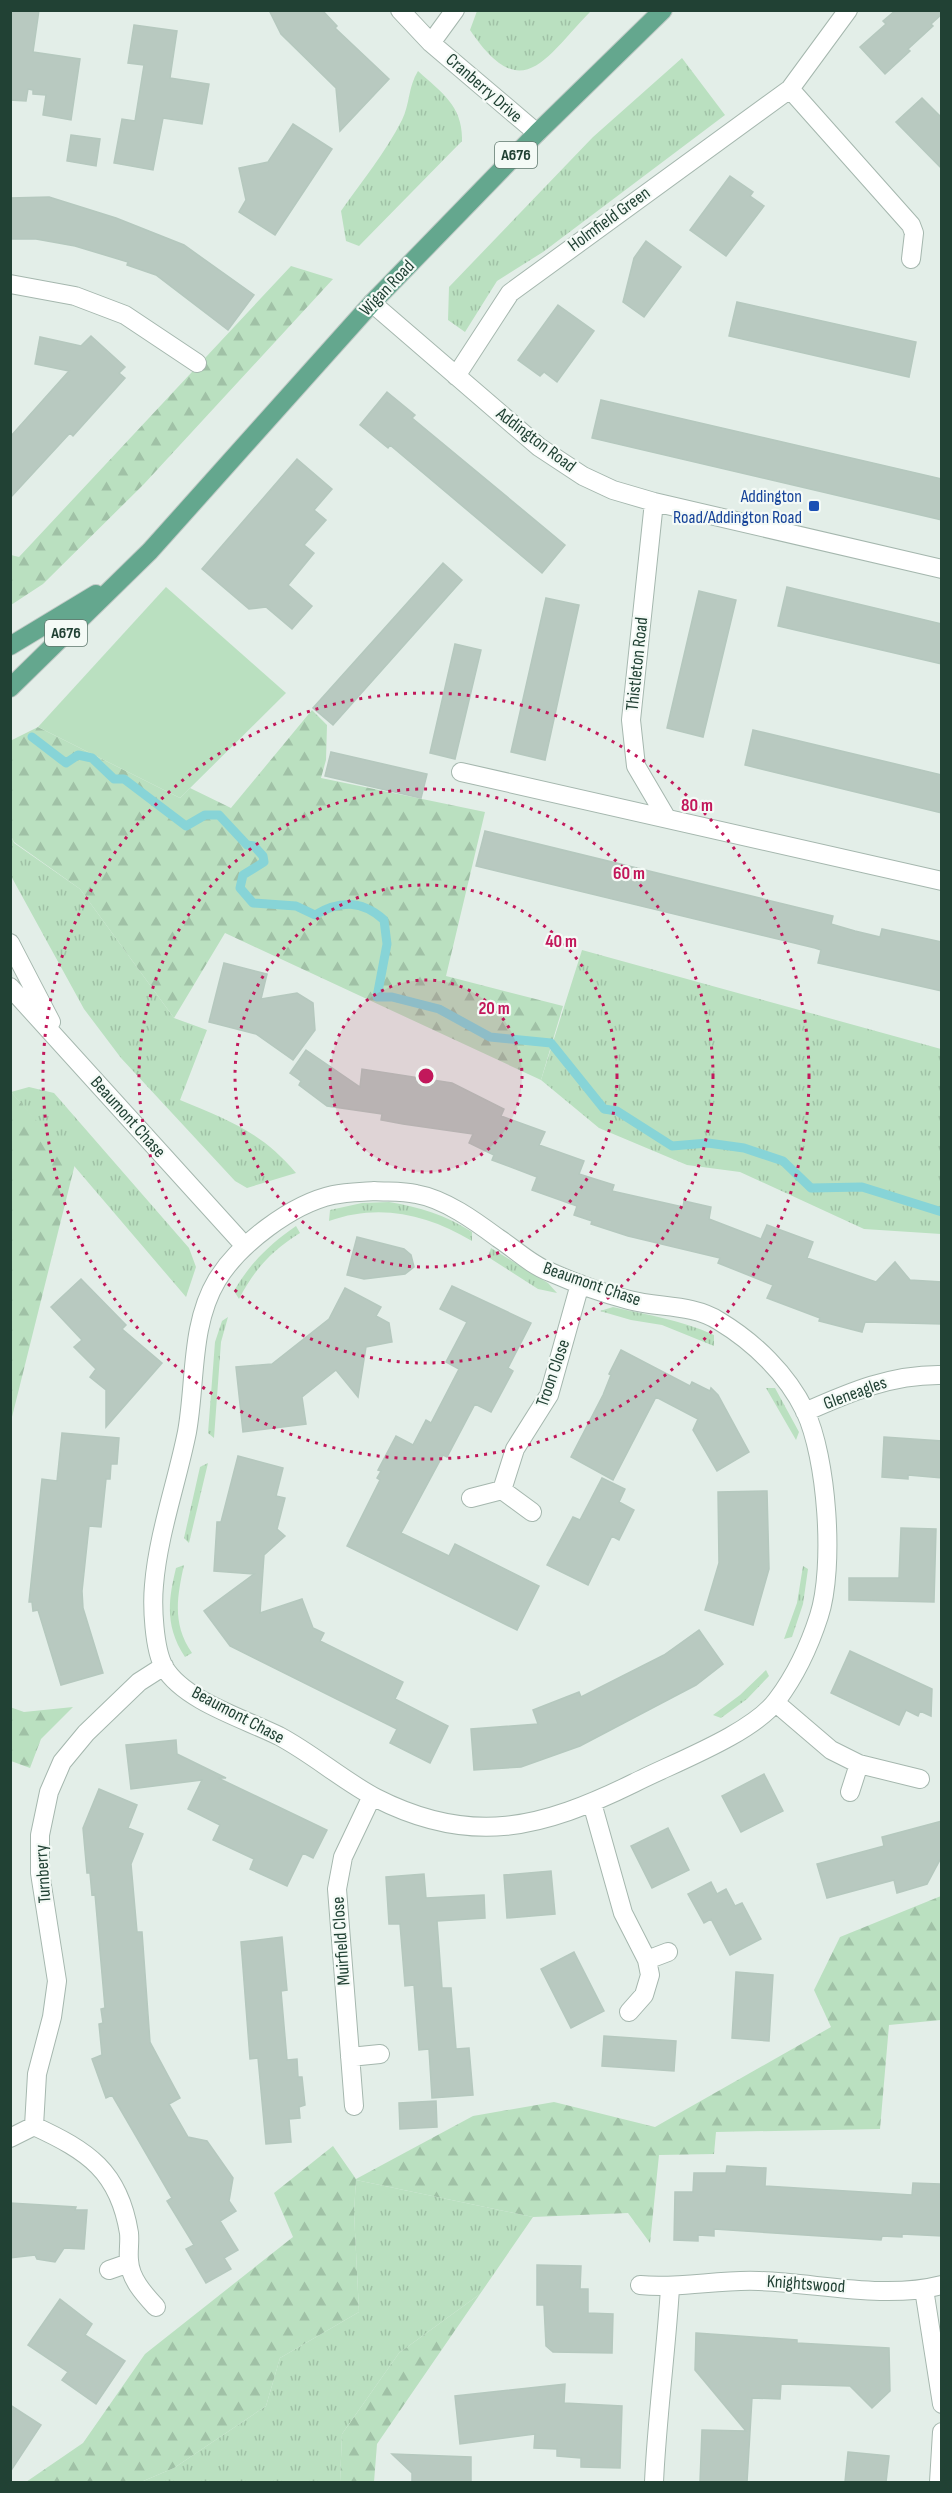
<svg xmlns="http://www.w3.org/2000/svg" width="952" height="2493" viewBox="0 0 952 2493" font-family="'Sofia Sans Condensed',sans-serif">
<defs>
<pattern id="grass-tufts" width="24" height="20" patternUnits="userSpaceOnUse" patternTransform="scale(1.5)"><rect width="24" height="20" fill="#bae0c0"/><path d="M3 7l-1-3M5 7V3M7 7l1-3M15 17l-1-3M17 17v-4M19 17l1-3" fill="none" stroke="#a0c1a6"/></pattern>
<pattern id="forest-firs" width="22" height="20" patternUnits="userSpaceOnUse" patternTransform="scale(1.5)"><rect width="22" height="20" fill="#bae0c0"/><path d="M5 1l3.5 6h-7zM16 11l3.5 6h-7z" fill="#a0c1a6"/></pattern>
</defs>
<rect width="100%" height="100%" fill="#e3eee8"/>
<path fill="url(#grass-tufts)" d="M477,11L591,10V11C544,59 522,107 470,30Z
M682,58L725,115L543,252L497,281L465,332L448,320L449,287L593,137Z
M418,71C442,93 463,106 462,141L359,246L346,241L341,211C362,181 385,153 402,120C410,104 408,87 418,71Z
M10,834L14,843L80,889L174,1018L207,1030L180,1100C228,1120 262,1132 296,1173L247,1188L235,1181L121,1058L84,1009L11,876Z
M582,950L941,1049V1234L864,1229L740,1172L687,1165L599,1128L541,1080Z
M29,1087L54,1093L189,1248L196,1267L186,1297L11,1092Z
M389,1202C420,1207 445,1215 472,1232V1241C427,1214 379,1203 329,1221L330,1210L362,1203Z
M296,1226L300,1233C272,1250 254,1270 239,1299L234,1291C250,1263 270,1244 296,1226Z
M491,1248L548,1283L557,1293L538,1289L488,1257Z
M613,1307C649,1315 681,1320 714,1335V1346L662,1325L631,1320L600,1311Z
M228,1317L221,1342L214,1438L208,1433L215,1342L222,1321Z
M766,1388H775L799,1432L796,1440Z
M208,1463L189,1543L184,1538L200,1467Z
M184,1565C177,1597 172,1624 192,1653L185,1657C165,1627 168,1601 176,1568Z
M803,1566L808,1569L803,1604L792,1637L784,1639L797,1603Z
M766,1670L769,1676L747,1699L721,1718L713,1715L740,1695Z
M356,2180L533,2217L480,2294L399,2353L342,2434L340,2482H141L174,2468L266,2406L280,2358L359,2312L354,2212Z"/>
<path fill="url(#forest-firs)" d="M291,266L333,279L144,484L43,584L11,605V555L19,557Z
M312,710L327,725L326,760L321,778L485,812L446,976L563,1006L541,1080L225,933L174,1018L80,889L14,842L10,834V741L38,727L180,798L190,788L231,808Z
M11,1092L75,1164L11,1421L10,1093Z
M10,1707L24,1712L73,1707L41,1739L30,1768L11,1761Z
M941,1896V2020L889,2025L880,2129L716,2132L714,2154L659,2155L650,2243L628,2213L533,2217L356,2180L354,2212L359,2312L280,2358L266,2406L174,2468L141,2482H26L83,2443L145,2354L293,2237L274,2193L333,2146L356,2179L473,2116L554,2102L655,2127L831,2027L814,1990L840,1937Z
M480,2294L377,2444L374,2482H340L342,2434L399,2353Z"/>
<path fill="#bae0c0" d="M166,587L286,693L180,798L38,727Z"/>
<g fill="none" stroke-linecap="round" stroke-linejoin="round">
<path stroke="#87d4d7" stroke-width="9" d="M32,737L66,763L78,755L92,758L114,779H124L186,826L205,815H219L247,845L254,846L263,856L264,862L243,875L240,888L253,903L296,906L315,915C340,900 362,900 384,920L387,944L377,997H392L439,1009L490,1037L551,1043L604,1109L617,1111L672,1146L708,1143L744,1148L783,1161L811,1188L862,1187L942,1212"/>
</g>
<path fill="#b8c9c0" stroke="#b5c8be" stroke-width="1.5" d="M10,10H39L33,52L80,59L71,120L43,115L46,95L33,94V90L28,89L26,101L10,100Z
M269,10H322L337,26L335,28L389,79L340,131L336,88L281,34Z
M896,10H942V14L931,24L933,26L908,49L910,51L885,74L860,47L886,24L883,21Z
M134,25L177,31L170,78L209,84L202,124L163,118L153,170L114,163L122,119L135,121L144,65L128,63Z
M922,98L942,118V169L896,122Z
M293,124L332,149L275,235L239,212L246,200L239,168L268,162Z
M71,135L100,139L96,166L67,161Z
M730,176L753,192L750,196L764,206L726,256L690,230Z
M49,197L116,218L184,245L254,295L228,330L156,275L127,265L128,262L75,246L36,239H10V198Z
M646,241L681,267L644,317L623,302L634,258Z
M737,302L916,342L909,377L729,336Z
M558,305L594,331L557,382L544,372L540,376L518,360Z
M91,336L125,367L119,373L125,378L73,436L70,433L10,498V437L69,371L35,364L40,337L81,346Z
M387,392L415,415L412,418L565,545L542,573L390,445L388,448L360,425Z
M601,400L942,479V520L592,438Z
M297,459L332,489L314,510L326,520L304,545L314,553L288,585L312,606L292,629L266,607L249,609L202,569Z
M443,563L462,580L333,725L313,708Z
M787,587L942,624V664L778,626Z
M699,591L736,600L703,737L667,728Z
M546,598L579,605L545,760L511,752Z
M455,644L481,650L455,759L430,753Z
M753,730L942,775V813L745,765Z
M331,752L427,774L421,798L325,776Z
M485,831L833,916L831,924L855,931L880,937L882,929L942,942V991L818,963L821,950L815,948L476,866Z
M224,963L267,974L261,999L297,993L313,1003L315,1030L293,1060L256,1034L209,1022Z
M306,1050L360,1087L362,1069L452,1083L504,1109L501,1116L545,1132L539,1145L584,1161L579,1174L614,1185L612,1191L683,1207L684,1201L711,1207L709,1219L761,1239L767,1225L813,1242L807,1258L876,1282L895,1262L910,1280L942,1282V1324L865,1322L862,1332L819,1321L820,1318L767,1298L773,1285L718,1263L720,1258L628,1236L591,1224L592,1221L574,1215L577,1206L532,1190L537,1177L492,1160L494,1155L469,1143L473,1134L403,1124L381,1120L382,1114L327,1106L299,1085L301,1081L290,1073Z
M357,1237L404,1249L411,1255L414,1267L405,1274L364,1279L347,1275Z
M81,1279L126,1325L122,1329L162,1363L106,1427V1390L90,1377L96,1369L74,1347L82,1340L51,1307Z
M452,1286L531,1323L508,1368L513,1371L491,1412L475,1404L447,1457L443,1455L401,1533L449,1556L455,1544L539,1586L517,1630L347,1546L380,1480L377,1478L381,1471L378,1470L396,1436L413,1445L426,1420L431,1423L459,1369L446,1362L467,1322L440,1309Z
M345,1288L381,1307L376,1316L389,1323L392,1342L366,1347L358,1397L336,1370L302,1397L306,1424L243,1432L236,1367L272,1364L329,1319Z
M621,1350L690,1386L692,1382L710,1391L711,1388L718,1395L749,1452L717,1471L693,1430L698,1419L656,1397L613,1480L571,1457L603,1395L611,1375L609,1374Z
M62,1433L119,1438L117,1464H111L110,1479H106L101,1527L89,1526L82,1591L83,1608L103,1673L61,1685L38,1610L33,1611L32,1602H29L42,1479L57,1481Z
M884,1437L942,1441V1478L908,1475V1479L882,1477Z
M238,1456L283,1468L276,1496L285,1498L277,1529L285,1536L264,1555L260,1613L302,1599L313,1628L324,1633L320,1641L403,1682L395,1699L448,1726L430,1763L390,1743L397,1729L230,1646L204,1611L254,1574L214,1571L217,1522H221Z
M602,1478L625,1489L619,1502L634,1510L619,1540L612,1536L588,1585L547,1565L573,1517L580,1520Z
M767,1491L769,1569L753,1625L705,1610L719,1563L718,1492Z
M901,1528L936,1529L934,1602L849,1600V1578H899Z
M699,1630L723,1664L696,1685L580,1746L521,1767L474,1770L471,1729L538,1724L533,1710L579,1692L581,1697L664,1655Z
M850,1651L932,1689L931,1716L920,1711L918,1716L906,1710L899,1725L831,1693Z
M176,1740L177,1754L226,1778H218L327,1830L313,1858L303,1853L287,1886L250,1869L254,1859L213,1840L220,1825L188,1809L202,1780L131,1789L126,1745Z
M764,1774L783,1811L741,1832L722,1796Z
M99,1789L137,1805L128,1828L143,1834L131,1864L137,1932H142L150,2042L180,2098L169,2104L188,2137L207,2141L233,2178L229,2201L236,2211L220,2221L238,2250L224,2258L231,2269L206,2283L186,2249L194,2245L167,2201L172,2198L112,2095L106,2098L92,2059L102,2055L99,2024L103,2023L101,2009L105,2008L95,1894L92,1895L90,1873H87L83,1828Z
M942,1821V1856L927,1884L897,1893L894,1880L827,1898L817,1864L884,1846L882,1837Z
M668,1828L689,1870L652,1888L631,1846Z
M551,1871L555,1914L507,1918L504,1875Z
M424,1874L426,1898L484,1895L485,1918L437,1921L442,1988H451L456,2049L469,2048L473,2095L432,2098L429,2049L419,2050L414,1985L405,1986L400,1924H389L386,1877Z
M711,1882L717,1894L726,1889L735,1906L742,1903L761,1939L730,1955L711,1919L704,1923L688,1894Z
M282,1937L287,1990L281,1991L287,2060L297,2059L298,2077H302L305,2105L299,2107L300,2118L289,2119L291,2142L266,2144L258,2058L250,2059L241,1942Z
M574,1952L604,2011L571,2028L541,1969Z
M736,1972L773,1975L769,2041L732,2038Z
M604,2036L676,2041L674,2071L602,2066Z
M436,2101L437,2127L400,2129L399,2103Z
M727,2166L766,2168L765,2186L912,2195L913,2183L940,2184L942,2236L902,2234V2237L882,2236L881,2240L714,2229V2236L698,2235V2241L674,2240L675,2192H693L694,2173H726Z
M10,2203L76,2207L75,2210H87L84,2249L64,2248L55,2262L37,2259L35,2255L10,2258Z
M537,2265L581,2266L580,2289H588V2313L613,2314L612,2353L553,2352L546,2346L544,2305H537Z
M60,2299L92,2324L85,2335L125,2361L96,2404L62,2380L68,2372L28,2345Z
M696,2333L797,2340V2343L889,2348L890,2391L872,2408L850,2386L781,2384L780,2399L752,2398L747,2482H700L702,2430L746,2431L695,2370Z
M565,2384L564,2403L622,2406L620,2468L581,2467V2458L557,2456V2449L534,2448L535,2434L460,2444L455,2396Z
M10,2405L41,2425L10,2472Z
M848,2452L889,2456L886,2482H845Z
M392,2454L471,2457V2482H412V2473Z"/>
<g fill="none" stroke-linecap="round" stroke-linejoin="round">
<defs>
<path id="minor" d="M400,10L431,43L537,133
M431,43L455,10
M790,89L911,225L914,233L911,259
M10,284L75,296L125,315L197,363
M372,303L539,447L583,476L613,490L654,502L942,569
M456,376L510,293L790,89L848,10
M654,502L631,720L636,766L666,817
M461,772L942,881
M10,943L51,1022
M10,987L244,1245
M374,1191C388,1192 403,1191 416,1194C445,1199 475,1221 498,1238C515,1249 531,1265 550,1272C575,1283 602,1293 629,1300C659,1308 692,1304 719,1321C754,1342 787,1374 805,1411C827,1457 835,1567 819,1616C810,1644 795,1676 777,1700C752,1734 673,1763 634,1783C542,1828 472,1847 376,1798C342,1780 313,1754 279,1736C245,1719 184,1701 164,1667C154,1649 152,1606 154,1585C158,1535 177,1482 187,1432C196,1382 190,1325 217,1280C239,1244 292,1204 333,1195C346,1192 361,1192 374,1191Z
M805,1412C850,1392 892,1374 942,1375
M502,1490L515,1449L549,1395L580,1284
M471,1498L502,1490L532,1512
M776,1703L831,1750L859,1764L920,1779
M850,1792L859,1764
M592,1803L623,1913L647,1960L650,1975L644,1995L629,2012
M647,1960L668,1952
M350,2057L380,2054
M354,2106L337,1889L343,1857L372,1796
M34,2126C88,2151 119,2171 129,2233C130,2242 128,2251 129,2260C130,2279 144,2294 156,2307
M10,2138L34,2126L37,2074L52,2017L57,1981L40,1873V1835L49,1792L62,1762L86,1733L139,1682L164,1666
M109,2270L129,2263
M640,2285C680,2289 719,2279 759,2281C818,2283 884,2300 942,2285
M924,2289L942,2404
M654,2482C657,2417 666,2353 670,2288
M939,2482L942,2432"/>
<path id="major" d="M10,646L96,594
M10,688L150,551L372,303L537,133L663,10"/>
</defs>
<use href="#minor" stroke="#a5b7ae" stroke-width="20"/>
<use href="#major" stroke="#c1cac6" stroke-width="20"/>
<use href="#minor" stroke="#fff" stroke-width="18"/>
<use href="#major" stroke="#64a78e" stroke-width="18"/>
</g>
<circle cx="426" cy="1076" r="96" fill="#c2185b" fill-opacity=".12"/>
<g fill="none" stroke="#c2185b" stroke-width="3" stroke-dasharray="3 6">
<circle cx="426" cy="1076" r="96"/>
<circle cx="426" cy="1076" r="191"/>
<circle cx="426" cy="1076" r="287"/>
<circle cx="426" cy="1076" r="383"/>
</g>
<rect fill="#1a4fb4" stroke="#f4faf6" stroke-width="2" x="808" y="500" width="12" height="12" rx="3"/>
<g text-anchor="middle" dominant-baseline="central" stroke-width="4.5" stroke-linejoin="round" paint-order="stroke">
<g fill="#f4faf6" stroke="#60786e" stroke-width="1.5">
<rect x="495" y="142" width="42" height="26" rx="4.5"/>
<rect x="45" y="620" width="42" height="26" rx="4.5"/>
</g>
<g font-size="16" font-weight="bold" fill="#214134">
<text x="516" y="155">A676</text>
<text x="66" y="633">A676</text>
</g>
<g font-size="18" fill="#214134" stroke="#f4faf6">
<text transform="translate(484 88) rotate(41)">Cranberry Drive</text>
<text transform="translate(609 219) rotate(-36)">Holmfield Green</text>
<text transform="translate(387 288) rotate(-46)">Wigan Road</text>
<text transform="translate(536 440) rotate(37)">Addington Road</text>
<text transform="translate(637 664) rotate(-84)">Thistleton Road</text>
<text transform="translate(128 1117) rotate(48)">Beaumont Chase</text>
<text transform="translate(592 1284) rotate(19)">Beaumont Chase</text>
<text transform="translate(553 1373) rotate(-71)">Troon Close</text>
<text transform="translate(855 1393) rotate(-20)">Gleneagles</text>
<text transform="translate(238 1715) rotate(28)">Beaumont Chase</text>
<text transform="translate(43 1874) rotate(-94)">Turnberry</text>
<text transform="translate(341 1941) rotate(-94)">Muirfield Close</text>
<text transform="translate(806 2284) rotate(4)">Knightswood</text>
</g>
<g font-size="18" fill="#164399" stroke="#f4faf6" text-anchor="end">
<text x="802" y="496">Addington<tspan x="802" dy="21">Road/Addington Road</tspan></text>
</g>
</g>
<circle cx="426" cy="1076" r="9" fill="#c2185b" stroke="#f4faf6" stroke-width="3"/>
<g font-size="18" text-anchor="middle" font-weight="bold" fill="#c2185b" stroke="#f4faf6" stroke-width="4.5" stroke-linejoin="round" paint-order="stroke">
<text x="697" y="811">80 m</text>
<text x="629" y="879">60 m</text>
<text x="561" y="947">40 m</text>
<text x="494" y="1014">20 m</text>
</g>
<rect width="952" height="2493" fill="none" stroke="#214134" stroke-width="24"/>
</svg>
